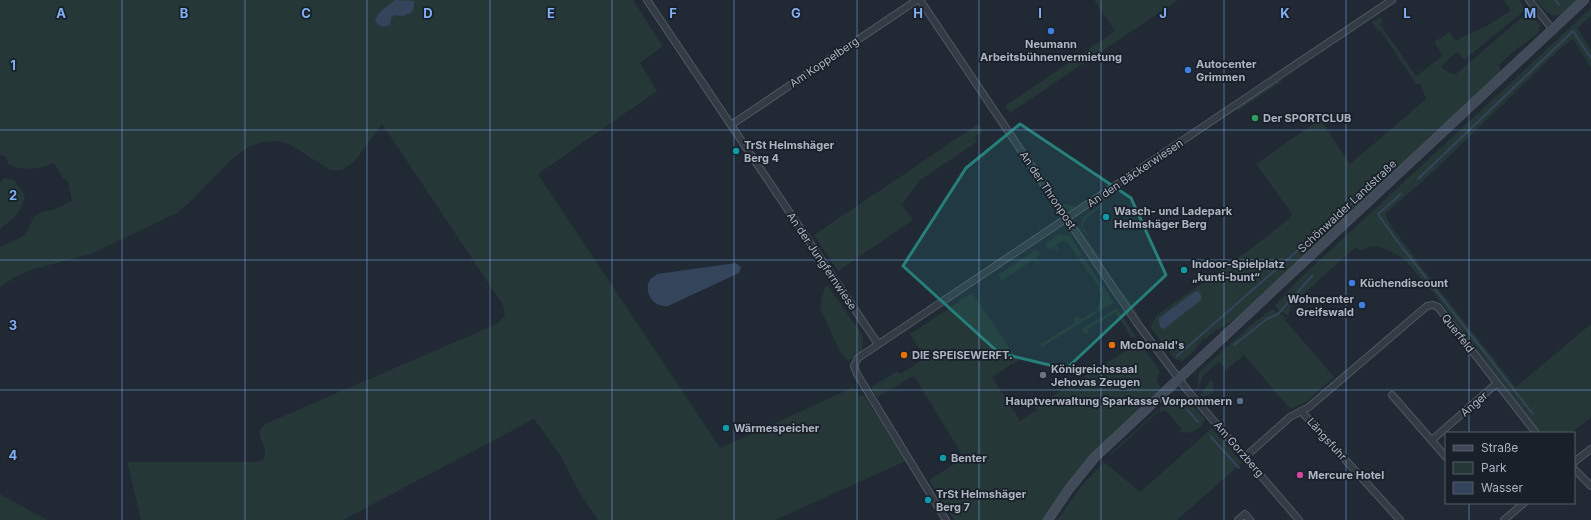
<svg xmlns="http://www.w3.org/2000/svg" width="1591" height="520" viewBox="0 0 1591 520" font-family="Inter,sans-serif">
<rect width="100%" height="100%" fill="#202934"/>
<path fill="#253737" d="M0,0H633L663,46L640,63L657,91L538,174L720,448L854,387L859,396L864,395L906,461L775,520H598L579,492L562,458L534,419L343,520H141L128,465V462H257L263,459C264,457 265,455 265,452C265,441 253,435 265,424L497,324L505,316L503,305L382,124L355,161L342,170H330L291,145L278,141L264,142L250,146L233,158L189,203L177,213L91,254L34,269L17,276L0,287V247L25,235L34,217L44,211L53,210L72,201L68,181L62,177L54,163C40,169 23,172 8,164L6,157L0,155Z
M1094,0H1178L1010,113L1005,106L1115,31Z
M1506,0H1519L1525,8V10L1464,60L1457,52L1443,64L1442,68L1450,73L1456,74L1527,13L1529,12L1540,25L1539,31L1536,35L1515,50L1499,65L1501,69L1497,77L1271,287L1236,318L1218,330L1217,329L1206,339L1204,338L1191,354L1182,361L1175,359L1150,327L1157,315L1253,247L1289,219L1292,214L1256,164L1320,119L1350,164L1426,99L1420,83L1417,85L1381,31L1378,32L1372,22L1380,17L1383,22L1380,24L1416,76L1443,56L1434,42L1449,32L1456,41L1466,35L1487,26L1511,10L1504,1Z
M1535,0H1579C1558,19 1555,23 1535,0Z
M1591,8V16L1577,28L1591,50V68L1573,39L1561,48L1435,170L1385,214L1392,227L1423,269L1516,387L1591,324V417L1572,433H1540L1435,295L1403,258L1383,248L1375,246L1369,247L1360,251L1356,247L1292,304L1288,316L1275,307V306L1295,283Z
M1278,80L1283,81L1237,111V108Z
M978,124L983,131L974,137L977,142L920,180L902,205L913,220L838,271L814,235Z
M5,178L14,180L25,195C22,213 14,218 0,229V182Z
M1064,204L1076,206L1077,208L1069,211L1062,205Z
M1099,206L1100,208L1085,219L1083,227L1089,235L1087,236L1081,227L1083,217Z
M1080,229L1103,262L1100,261L1079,230Z
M1059,234L1070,236L1082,255L1078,258L1068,243L1062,241L1056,245L1059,249L1057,251L1054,247L1049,250L1045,244Z
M1037,249L1040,255L1036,258L1039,263L1037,264L1034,259L1002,281L998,275Z
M1083,257L1101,284L1098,286L1079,259Z
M1102,285L1114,303L1098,312L1096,310L1098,309L1102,293L1099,288Z
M828,286L863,336L862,352L852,359L848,360L840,352L820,308L824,288Z
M1123,292L1142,320L1139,319L1123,296Z
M972,293L1018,360L992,377L1020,421L1037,410L1035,407L1135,345L1138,340L1160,371L1157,381L1161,388L1094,452L1045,520H954L929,480L964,458L914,376L877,397L871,387L898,371L900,374L925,358L910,334Z
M1117,308L1119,310L1087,330L1089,334H1084L1082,329Z
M1272,309L1286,318L1285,320L1334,377L1306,402L1290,409L1244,355L1226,370L1219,362L1203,376L1197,391L1199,372L1251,325Z
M1095,311L1097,313L1042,347L1040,344L1073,324L1075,315L1081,319Z
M1119,311L1137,338L1131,337L1116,313Z
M1211,380L1214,383L1213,393L1203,397L1200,395Z
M1170,399H1187L1205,419C1202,430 1189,435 1179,432L1182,429L1165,410L1161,413L1159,411L1111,455H1109Z
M1212,428L1242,463L1177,520H1057L1083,484L1104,462L1140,492Z
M0,494L47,520H0Z"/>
<path fill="#34445b" d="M395,0L414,1V6L412,12L403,16L395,15L391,18L390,25L382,27L377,24L375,20L380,12Z
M736,263L741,267L739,273L668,306C666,306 661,306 659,305C650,302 644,288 650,280C651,278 655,276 657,274Z
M1198,291L1201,295V300L1164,329L1161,328L1159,323V318L1193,293Z"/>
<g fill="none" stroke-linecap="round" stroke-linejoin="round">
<path stroke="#34445b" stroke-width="2" d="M1555,0L1559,5
M1418,179L1573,31L1591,58
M1401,194L1378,214L1394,237L1533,414
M1234,345L1267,319L1278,314L1312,276
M1177,356L1360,196
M1187,409L1198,422
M1211,437L1239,468"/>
<defs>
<path id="minor" d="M647,0L878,344
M920,0L1137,323L1188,391L1299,520
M1529,0L1553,30
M731,125L917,0
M1392,395L1446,457
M1301,411L1400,520
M1432,440L1497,383
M1245,457L1290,417L1309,407L1427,306L1433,305L1438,307L1536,433
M1574,462L1591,449
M1574,469L1591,486
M946,520L857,374L854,366L858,358L1392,0
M1238,520L1245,514L1250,520
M1504,520L1524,503"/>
<path id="secondary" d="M1048,520L1069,489L1095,457L1584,0"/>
</defs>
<use href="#minor" stroke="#505863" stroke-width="8"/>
<use href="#secondary" stroke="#505863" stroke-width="10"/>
<use href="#minor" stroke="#333b45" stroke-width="6"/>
<use href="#secondary" stroke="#414a58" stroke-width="9"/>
</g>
<path fill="#277f7b" fill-opacity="0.2" stroke="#277f7b" stroke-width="3" stroke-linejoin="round" d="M1020,124L1131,198L1166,275L1066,369L999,353L903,266L966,168Z"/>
<path fill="none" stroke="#82aff2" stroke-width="1" stroke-opacity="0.55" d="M122,0V520M245,0V520M367,0V520M490,0V520M612,0V520M734,0V520M857,0V520M979,0V520M1101,0V520M1224,0V520M1346,0V520M1469,0V433M0,130H1591M0,260H1591M0,390H1591M1469,503V520"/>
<g fill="#3f7fe0" stroke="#192029" stroke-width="1.5">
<circle cx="1051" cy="31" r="4"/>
<circle cx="1188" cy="70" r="4"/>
<circle cx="1352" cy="283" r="4"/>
<circle cx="1362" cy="305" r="4"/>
</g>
<circle fill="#2e9e5b" stroke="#192029" stroke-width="1.5" cx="1255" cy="118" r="4"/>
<g fill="#0f9aa8" stroke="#192029" stroke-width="1.5">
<circle cx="736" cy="151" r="4"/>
<circle cx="1106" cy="217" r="4"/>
<circle cx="1184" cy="270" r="4"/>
<circle cx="726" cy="428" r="4"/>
<circle cx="943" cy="458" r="4"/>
<circle cx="928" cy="500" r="4"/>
</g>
<g fill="#e8710a" stroke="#192029" stroke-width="1.5">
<circle cx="1112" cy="345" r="4"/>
<circle cx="904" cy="355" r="4"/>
</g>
<circle fill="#6b7280" stroke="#192029" stroke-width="1.5" cx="1043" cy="375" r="4"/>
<circle fill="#5c6f8a" stroke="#192029" stroke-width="1.5" cx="1240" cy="401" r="4"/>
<circle fill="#d1479c" stroke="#192029" stroke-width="1.5" cx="1300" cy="475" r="4"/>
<g text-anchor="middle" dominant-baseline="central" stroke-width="3.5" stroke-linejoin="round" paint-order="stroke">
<g font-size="11" font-weight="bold" fill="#adb5c2" stroke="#192029" text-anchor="start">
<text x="1051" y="44" text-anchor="middle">Neumann<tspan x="1051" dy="13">Arbeitsbühnenvermietung</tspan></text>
<text x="1196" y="64">Autocenter<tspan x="1196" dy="13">Grimmen</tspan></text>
<text x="1263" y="118">Der SPORTCLUB</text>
<text x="744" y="145">TrSt Helmshäger<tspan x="744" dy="13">Berg 4</tspan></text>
<text x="1114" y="211">Wasch- und Ladepark<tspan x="1114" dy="13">Helmshäger Berg</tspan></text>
<text x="1192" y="264">Indoor-Spielplatz<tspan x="1192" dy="13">„kunti-bunt“</tspan></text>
<text x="1360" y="283">Küchendiscount</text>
<text x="1354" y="299" text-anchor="end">Wohncenter<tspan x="1354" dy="13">Greifswald</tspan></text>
<text x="1120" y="345">McDonald's</text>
<text x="912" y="355">DIE SPEISEWERFT.</text>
<text x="1051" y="369">Königreichssaal<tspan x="1051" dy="13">Jehovas Zeugen</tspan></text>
<text x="1232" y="401" text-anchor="end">Hauptverwaltung Sparkasse Vorpommern</text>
<text x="734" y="428">Wärmespeicher</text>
<text x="951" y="458">Benter</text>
<text x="1308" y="475">Mercure Hotel</text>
<text x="936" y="494">TrSt Helmshäger<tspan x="936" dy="13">Berg 7</tspan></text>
</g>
<g font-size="11" fill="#adb5c2" stroke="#192029">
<text transform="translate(824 62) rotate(-34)">Am Koppelberg</text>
<text transform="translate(1135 173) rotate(-34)">An den Bäckerwiesen</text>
<text transform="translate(1048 190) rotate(56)">An der Thronpost</text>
<text transform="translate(1347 206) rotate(-43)">Schönwalder Landstraße</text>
<text transform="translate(822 261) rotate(56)">An der Jungfernwiese</text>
<text transform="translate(1458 333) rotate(52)">Querfeld</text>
<text transform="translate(1474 404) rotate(-41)">Anger</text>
<text transform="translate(1327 439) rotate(48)">Längsfuhr</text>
<text transform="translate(1239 449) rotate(49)">Am Gorzberg</text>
</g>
</g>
<g font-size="13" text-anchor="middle" font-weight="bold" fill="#82aff2" stroke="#192029" stroke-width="3.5" stroke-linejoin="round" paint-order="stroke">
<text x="61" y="18">A</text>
<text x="184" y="18">B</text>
<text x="306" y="18">C</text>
<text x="428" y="18">D</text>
<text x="551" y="18">E</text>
<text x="673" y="18">F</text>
<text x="796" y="18">G</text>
<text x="918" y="18">H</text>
<text x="1040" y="18">I</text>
<text x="1163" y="18">J</text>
<text x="1285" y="18">K</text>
<text x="1407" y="18">L</text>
<text x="1530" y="18">M</text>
<text x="13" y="70">1</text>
<text x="13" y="200">2</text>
<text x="13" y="330">3</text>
<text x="13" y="460">4</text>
</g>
<rect x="1445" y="432" width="130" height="72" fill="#192029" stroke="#545c66"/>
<rect x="1453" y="445" width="20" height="6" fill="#414a58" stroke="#545c66"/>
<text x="1481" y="452" font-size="12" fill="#adb5c2">Straße</text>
<rect x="1453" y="462" width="20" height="12" fill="#253737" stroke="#545c66"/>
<text x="1481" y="472" font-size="12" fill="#adb5c2">Park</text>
<rect x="1453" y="482" width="20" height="12" fill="#34445b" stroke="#545c66"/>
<text x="1481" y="492" font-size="12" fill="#adb5c2">Wasser</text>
</svg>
